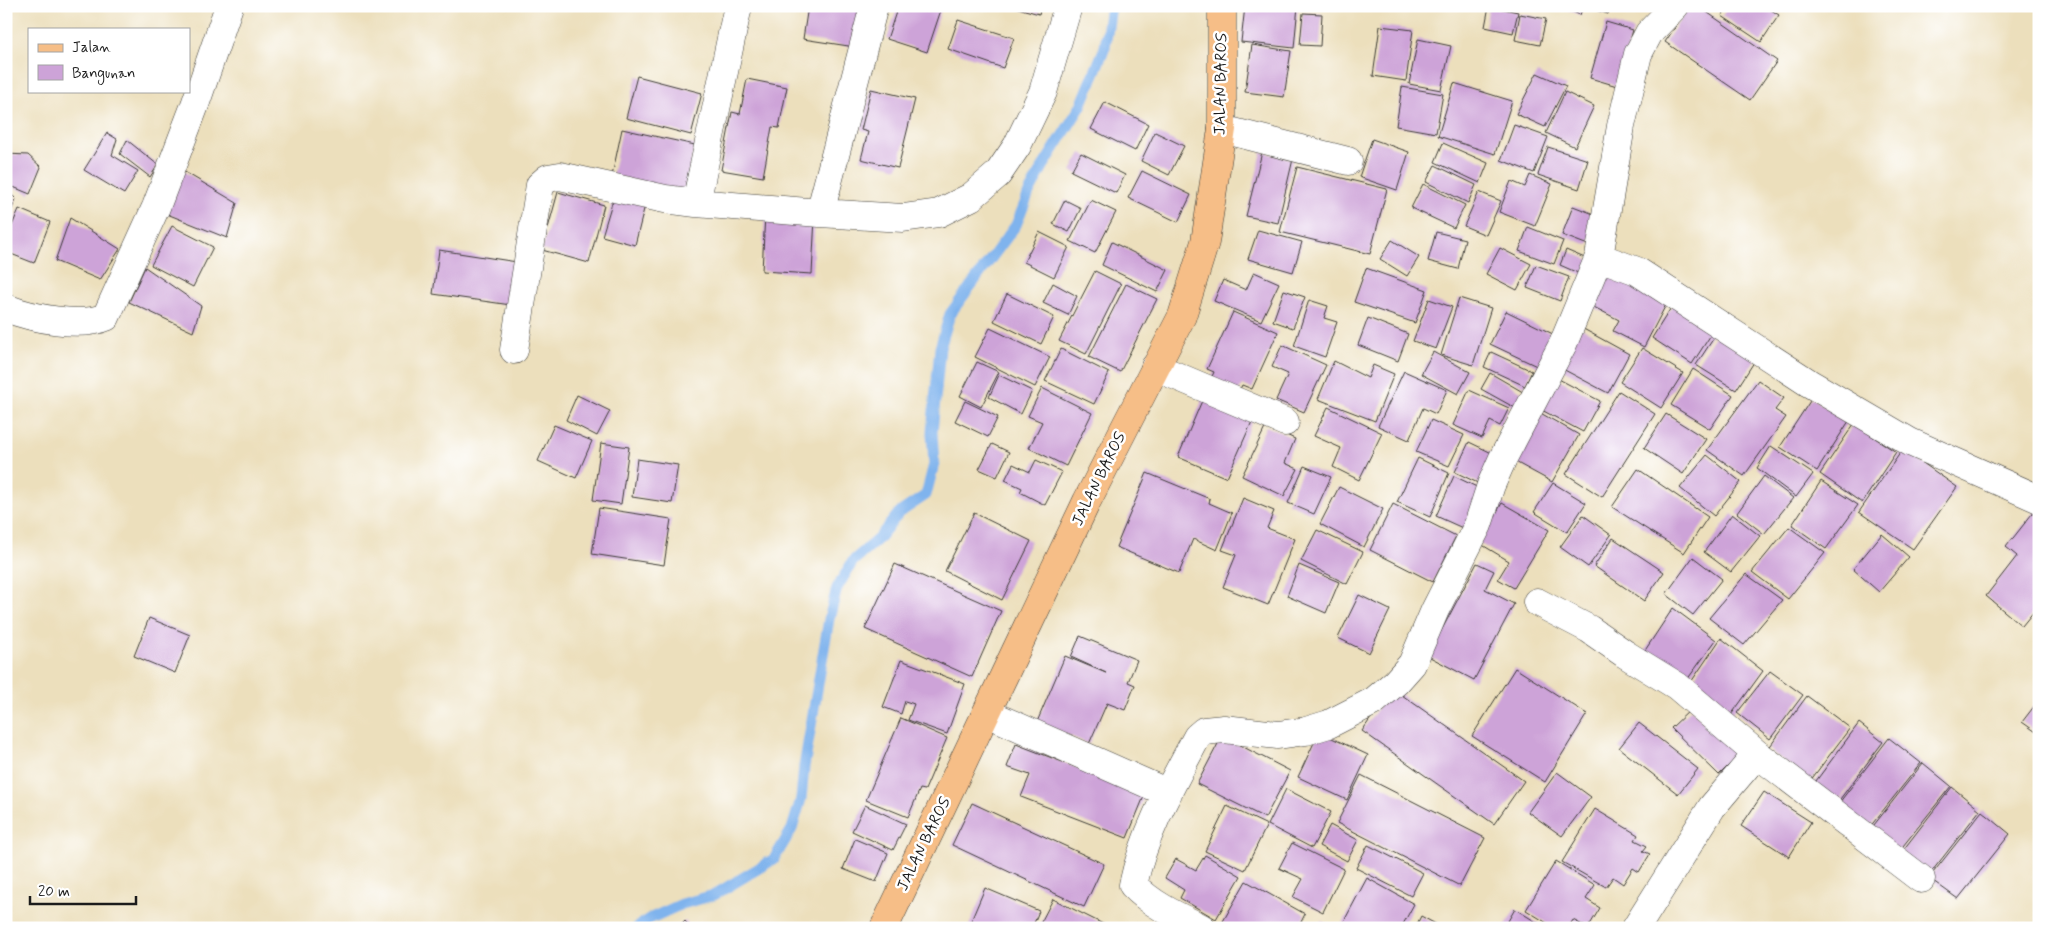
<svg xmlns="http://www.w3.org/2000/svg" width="2045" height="934" viewBox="0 0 2045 934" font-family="Mynerve,sans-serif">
<rect width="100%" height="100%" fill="#fff"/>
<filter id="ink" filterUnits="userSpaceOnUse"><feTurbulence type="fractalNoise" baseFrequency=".02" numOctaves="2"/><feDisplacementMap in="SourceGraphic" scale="10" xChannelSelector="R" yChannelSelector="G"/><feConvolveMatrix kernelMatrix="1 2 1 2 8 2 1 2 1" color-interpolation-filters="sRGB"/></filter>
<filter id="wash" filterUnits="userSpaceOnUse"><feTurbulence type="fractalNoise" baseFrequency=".0096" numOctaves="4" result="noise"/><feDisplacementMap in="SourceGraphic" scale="20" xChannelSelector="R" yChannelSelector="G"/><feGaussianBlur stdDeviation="1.12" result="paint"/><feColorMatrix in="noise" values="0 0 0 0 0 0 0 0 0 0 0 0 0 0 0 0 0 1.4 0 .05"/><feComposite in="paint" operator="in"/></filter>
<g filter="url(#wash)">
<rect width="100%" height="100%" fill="#ecdfbc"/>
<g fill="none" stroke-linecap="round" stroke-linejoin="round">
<path stroke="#7fb3ed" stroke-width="11" d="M637,928L649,919L682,904L714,895L774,859L792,829L801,799L804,767L829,619L837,588L853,561L878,539L899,513L926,495L934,464L932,432L940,348L950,314L1016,225L1029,193L1044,165L1081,106L1105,47L1111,6"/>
</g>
<g id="blocks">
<path fill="#cda3d8" d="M808,6H860L855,47L803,39Z
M898,6H930L941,10L927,52L887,39Z
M1011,6H1041L1039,14Z
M1245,6H1298L1294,48L1241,42Z
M1489,6L1518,12L1513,33L1485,27Z
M1560,6H1583L1580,15Z
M1589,6H1611L1608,14L1589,8Z
M1690,6H1698L1777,61L1750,100L1665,42Z
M1728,6H1765L1779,15L1761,42L1722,16Z
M1303,13L1322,14L1320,46L1300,45Z
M1520,14L1546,19L1540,45L1515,40Z
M958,20L1014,38L1003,68L948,49Z
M1606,22L1633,30L1617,86L1590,78Z
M1380,26L1413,30L1406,81L1373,76Z
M1418,39L1451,46L1441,90L1409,84Z
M1252,45L1291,51L1284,97L1245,92Z
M1537,73L1566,86L1545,127L1516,114Z
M637,76L702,93L691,135L626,118Z
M747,79L787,87L779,128L772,127L763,177L721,170L732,112L740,114Z
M1454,83L1512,101L1495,154L1438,136Z
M1402,87L1443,94L1436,133L1396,126Z
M871,89L915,99L898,168L861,159L868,132L861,130Z
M1565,92L1594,106L1575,147L1546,133Z
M1105,102L1148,124L1135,151L1091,129Z
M1514,125L1548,137L1534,173L1501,160Z
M622,129L695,145L684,192L612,176Z
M1155,132L1184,146L1169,175L1141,161Z
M107,133L117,139L112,155L138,171L124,194L84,170Z
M1372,139L1409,152L1397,190L1359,177Z
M127,140L158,165L150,177L120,154Z
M1443,143L1488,163L1480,183L1435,162Z
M1548,147L1588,160L1579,189L1538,175Z
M1262,152L1293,159L1278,223L1246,216Z
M1081,153L1125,175L1116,193L1071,171Z
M6,154L28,155L41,167L30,194L6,184Z
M1435,165L1476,185L1468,203L1426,182Z
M1297,167L1387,189L1370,254L1280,232Z
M178,168L237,203L227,238L162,212Z
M1142,171L1191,195L1178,222L1128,198Z
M1530,175L1552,184L1535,226L1499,212L1511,181L1525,187Z
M1423,184L1465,205L1454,228L1411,208Z
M6,189L16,199L6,223Z
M558,192L604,205L589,263L542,250Z
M1479,192L1501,201L1486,235L1464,226Z
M614,196L645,205L635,245L602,236Z
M1065,200L1081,208L1069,232L1053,224Z
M1091,200L1116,212L1095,253L1070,241Z
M1573,206L1599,216L1588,245L1562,235Z
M19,209L50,222L34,263L6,252V240Z
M765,214L815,217L812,274L762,271Z
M70,218L120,249L100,280L55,261Z
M172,226L213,247L193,287L151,265Z
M1528,227L1563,241L1554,264L1519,251Z
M1258,230L1302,242L1293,272L1248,259Z
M1039,232L1069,247L1054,277L1024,262Z
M1436,232L1465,239L1458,269L1428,261Z
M1392,240L1419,257L1407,276L1380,259Z
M1112,242L1168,270L1157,292L1102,265Z
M1500,248L1531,264L1517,290L1486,274Z
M439,250L517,262L511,305L433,294Z
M1566,250L1594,262L1587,277L1560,265Z
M1536,265L1569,277L1560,301L1527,288Z
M1609,265L1670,297L1644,347L1613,331L1619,320L1588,304Z
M145,267L201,306L193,332L129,302Z
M1366,268L1427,290L1415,323L1354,302Z
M1095,271L1121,284L1086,354L1059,341Z
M1254,272L1279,283L1261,321L1214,301L1223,280L1246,290Z
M1053,283L1077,296L1068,315L1043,303Z
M1126,284L1157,299L1120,372L1089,357Z
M1284,290L1305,297L1293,328L1273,321Z
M1007,294L1054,317L1041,344L994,321Z
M1459,298L1491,308L1473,365L1441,355Z
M1429,299L1452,307L1436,349L1413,341Z
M1309,300L1328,306L1324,318L1337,322L1325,357L1294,346Z
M1674,303L1714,330L1692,364L1652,338Z
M1506,311L1559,337L1543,369L1490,344Z
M1233,312L1278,332L1252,389L1242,385L1238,393L1210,381L1214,372L1207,369Z
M1368,318L1408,334L1398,361L1358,345Z
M1578,326L1629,354L1608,393L1557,366Z
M990,328L1050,357L1035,387L975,357Z
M1719,330L1758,356L1736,390L1696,365Z
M1282,345L1326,365L1304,412L1276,400L1288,374L1272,367Z
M1642,348L1683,373L1661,408L1620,382Z
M1061,349L1109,373L1094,404L1045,381Z
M1433,352L1470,372L1458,394L1421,374Z
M1491,352L1532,371L1525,386L1484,367Z
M1334,361L1368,378L1373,365L1394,374L1375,421L1318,399Z
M977,362L999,372L981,407L960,396Z
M1693,369L1733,395L1710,429L1671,405Z
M1404,371L1447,390L1436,414L1423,408L1409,440L1378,426Z
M1490,373L1528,395L1519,410L1481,389Z
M999,375L1032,391L1021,414L989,397Z
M1553,376L1600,401L1583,432L1536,407Z
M1758,380L1784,398L1775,410L1786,417L1744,476L1707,450Z
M1042,388L1092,413L1066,466L1029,448L1042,422L1028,416Z
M1469,390L1509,408L1500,426L1490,421L1482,438L1453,425Z
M1619,391L1655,414L1602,497L1566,474Z
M577,395L610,411L597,436L566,420Z
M1204,396L1254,417L1227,478L1178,457Z
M1812,398L1849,421L1817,471L1780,447Z
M965,401L998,417L988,437L955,421Z
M1328,407L1382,433L1359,480L1333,467L1341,448L1314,436Z
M1537,411L1579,435L1552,482L1510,459Z
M1666,414L1706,439L1683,474L1644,448Z
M1431,420L1464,435L1449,466L1416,452Z
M1854,424L1896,452L1862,503L1820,474Z
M554,425L592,441L576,478L538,461Z
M1266,426L1295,439L1285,463L1298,469L1284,496L1242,476Z
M1469,442L1496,455L1482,485L1455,472Z
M601,443L629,447L621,504L593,500Z
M992,444L1009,452L997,477L979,469Z
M1771,446L1813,474L1796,497L1757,468Z
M1903,449L1957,487L1913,549L1859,512Z
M1707,455L1741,482L1714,516L1680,488Z
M1418,458L1449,473L1430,517L1397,502Z
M637,459L678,465L672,503L632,497Z
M1036,460L1062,472L1045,505L1020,492L1022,488L1005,480L1013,464L1030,472Z
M1304,466L1331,477L1314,514L1288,503Z
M1638,469L1708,517L1684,553L1612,507Z
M1147,473L1210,499L1209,503L1232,513L1217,550L1193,539L1179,573L1116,547Z
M1454,476L1485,491L1467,530L1436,516Z
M1764,476L1793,498L1764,534L1737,513Z
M1821,481L1858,505L1826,549L1792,525Z
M1553,483L1586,503L1567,532L1534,512Z
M1339,487L1383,509L1364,547L1320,524Z
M1243,498L1274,511L1267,528L1295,539L1268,605L1223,587L1236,555L1222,550Z
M1502,503L1549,530L1514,588L1498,579L1509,561L1479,543Z
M1393,504L1456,536L1433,582L1370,550Z
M2039,505V605L2022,626L1986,596L2017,556L2006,547Z
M599,508L671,519L664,565L592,554Z
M974,513L1031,541L1002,600L945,571Z
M1732,514L1760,536L1731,572L1704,552Z
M1583,515L1611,535L1588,567L1560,547Z
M1789,527L1825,553L1788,599L1752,572Z
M1317,530L1363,552L1347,584L1301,561Z
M1882,534L1909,557L1879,592L1853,569Z
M1613,538L1664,572L1644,601L1594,566Z
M1693,557L1722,579L1693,615L1666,594Z
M1477,563L1494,571L1485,589L1514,604L1474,680L1428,656Z
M895,564L1001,611L972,677L865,629Z
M1299,565L1339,582L1326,613L1287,596Z
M1746,574L1782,600L1744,645L1709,618Z
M1359,595L1390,610L1369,653L1338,638Z
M1673,608L1716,640L1684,684L1642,655Z
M149,618L190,635L175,673L134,656Z
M1080,636L1137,660L1128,682L1135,685L1125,710L1107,703L1089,744L1037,722L1065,656L1106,673L1071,657Z
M1721,638L1763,671L1731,715L1689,685Z
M901,660L965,684L947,734L908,720L914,704L905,701L901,714L883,707Z
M1515,668L1587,714L1545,782L1472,736Z
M1770,671L1803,695L1770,739L1737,713Z
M1392,688L1524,781L1494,824L1362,731Z
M1807,696L1850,728L1810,781L1768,749Z
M2039,700V734L2022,722Z
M1691,709L1739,755L1719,775L1671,728Z
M901,718L947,738L925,790L920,789L908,817L866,800Z
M1639,723L1698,769L1678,794L1619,748Z
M1859,723L1883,742L1837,803L1813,785Z
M1319,732L1368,755L1347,800L1298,777Z
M1222,736L1290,771L1265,818L1197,784Z
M1889,738L1921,763L1869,828L1839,803Z
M1016,744L1145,794L1127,838L1021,797L1030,775L1007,767Z
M1923,763L1951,786L1899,851L1870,830Z
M1557,772L1591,797L1562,836L1528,812Z
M1361,775L1485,838L1460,886L1337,823Z
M1952,787L1980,810L1929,875L1900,854Z
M1286,789L1331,812L1312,848L1268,825Z
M1764,792L1811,822L1789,857L1741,826Z
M972,803L1104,864L1084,907L952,845Z
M865,805L906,824L893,850L852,831Z
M1227,806L1267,825L1245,870L1205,851Z
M1595,809L1638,835L1635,840L1647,846L1643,851L1650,854L1639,872L1633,868L1623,884L1613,877L1606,887L1562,862Z
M1982,811L2010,834L1958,899L1929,878Z
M1330,825L1358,840L1347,861L1319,846Z
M855,839L888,853L876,882L843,869Z
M1292,843L1344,869L1323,912L1293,897L1303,879L1279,868Z
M1368,845L1423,873L1411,896L1356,868Z
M1205,855L1241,876L1216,919L1180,898L1184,890L1165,878L1176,859L1196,870Z
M1556,861L1595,885L1586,899L1600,908L1588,928L1573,920L1568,928H1555L1526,910Z
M1367,878L1414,904L1401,928H1351L1343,923Z
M1246,881L1305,914L1298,928H1231L1222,923Z
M985,888L1039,911L1032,928H968Z
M1053,899L1111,928H1038Z
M1515,909L1546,928H1504Z
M1421,916L1443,928H1415Z
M685,921L691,928H678Z
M1321,921L1335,928H1318Z"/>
</g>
</g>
<g filter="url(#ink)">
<use href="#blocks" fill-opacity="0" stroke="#3b3934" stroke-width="1"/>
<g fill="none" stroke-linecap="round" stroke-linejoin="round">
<defs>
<path id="minor" d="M1675,6L1649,33L1638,54L1621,126L1599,257L1637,271L1809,383L1910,442L2039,499
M1222,129L1348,161
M696,203L738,6
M820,213L874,6
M6,308C31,318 81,328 106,317L156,207L195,105L229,6
M514,350L540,185L548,178L560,176L665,199L696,203L820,213L903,218L939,213L971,197L998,174L1017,146L1043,92L1068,6
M1155,367L1285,422
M1537,602L1589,629L1625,654L1677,686L1757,754L1921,879
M987,713L1168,793
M1202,928C1177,916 1152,905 1133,885C1144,833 1172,784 1197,737L1204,731L1224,729L1278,735L1306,731L1329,724L1374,701L1396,682L1412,664L1435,610L1478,525L1491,485L1503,458L1563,344L1599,257
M1636,928L1712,807L1757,754"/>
<path id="major" d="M884,928L1087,501L1182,316L1205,242L1222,129V6"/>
</defs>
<use href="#minor" stroke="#3b3934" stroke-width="29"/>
<use href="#major" stroke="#3b3934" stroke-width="29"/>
<use href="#minor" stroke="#fff" stroke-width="28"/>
<use href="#major" stroke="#f6be87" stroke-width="28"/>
</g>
</g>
<g text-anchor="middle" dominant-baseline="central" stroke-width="5" stroke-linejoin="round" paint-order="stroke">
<g font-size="16" fill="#1c1c1c" stroke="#fff">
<text transform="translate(1221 84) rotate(-89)">JALAN BAROS</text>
<text transform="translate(1099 479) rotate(-64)">JALAN BAROS</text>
<text transform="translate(924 844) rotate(-64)">JALAN BAROS</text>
</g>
</g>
<rect width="2045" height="934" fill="none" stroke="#fff" stroke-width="25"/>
<rect x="28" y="28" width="162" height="65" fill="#ffffff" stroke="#a4a4a4"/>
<rect x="38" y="44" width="25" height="8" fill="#f6be87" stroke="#a4a4a4"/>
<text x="72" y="52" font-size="15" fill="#1c1c1c">Jalan</text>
<rect x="38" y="65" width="25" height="15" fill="#cda3d8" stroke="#a4a4a4"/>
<text x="72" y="78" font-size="15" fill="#1c1c1c">Bangunan</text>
<path d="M30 896v8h106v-8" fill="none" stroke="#1c1c1c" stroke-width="2.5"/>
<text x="38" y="896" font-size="15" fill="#1c1c1c" stroke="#ffffff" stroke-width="4" paint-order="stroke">20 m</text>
</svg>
